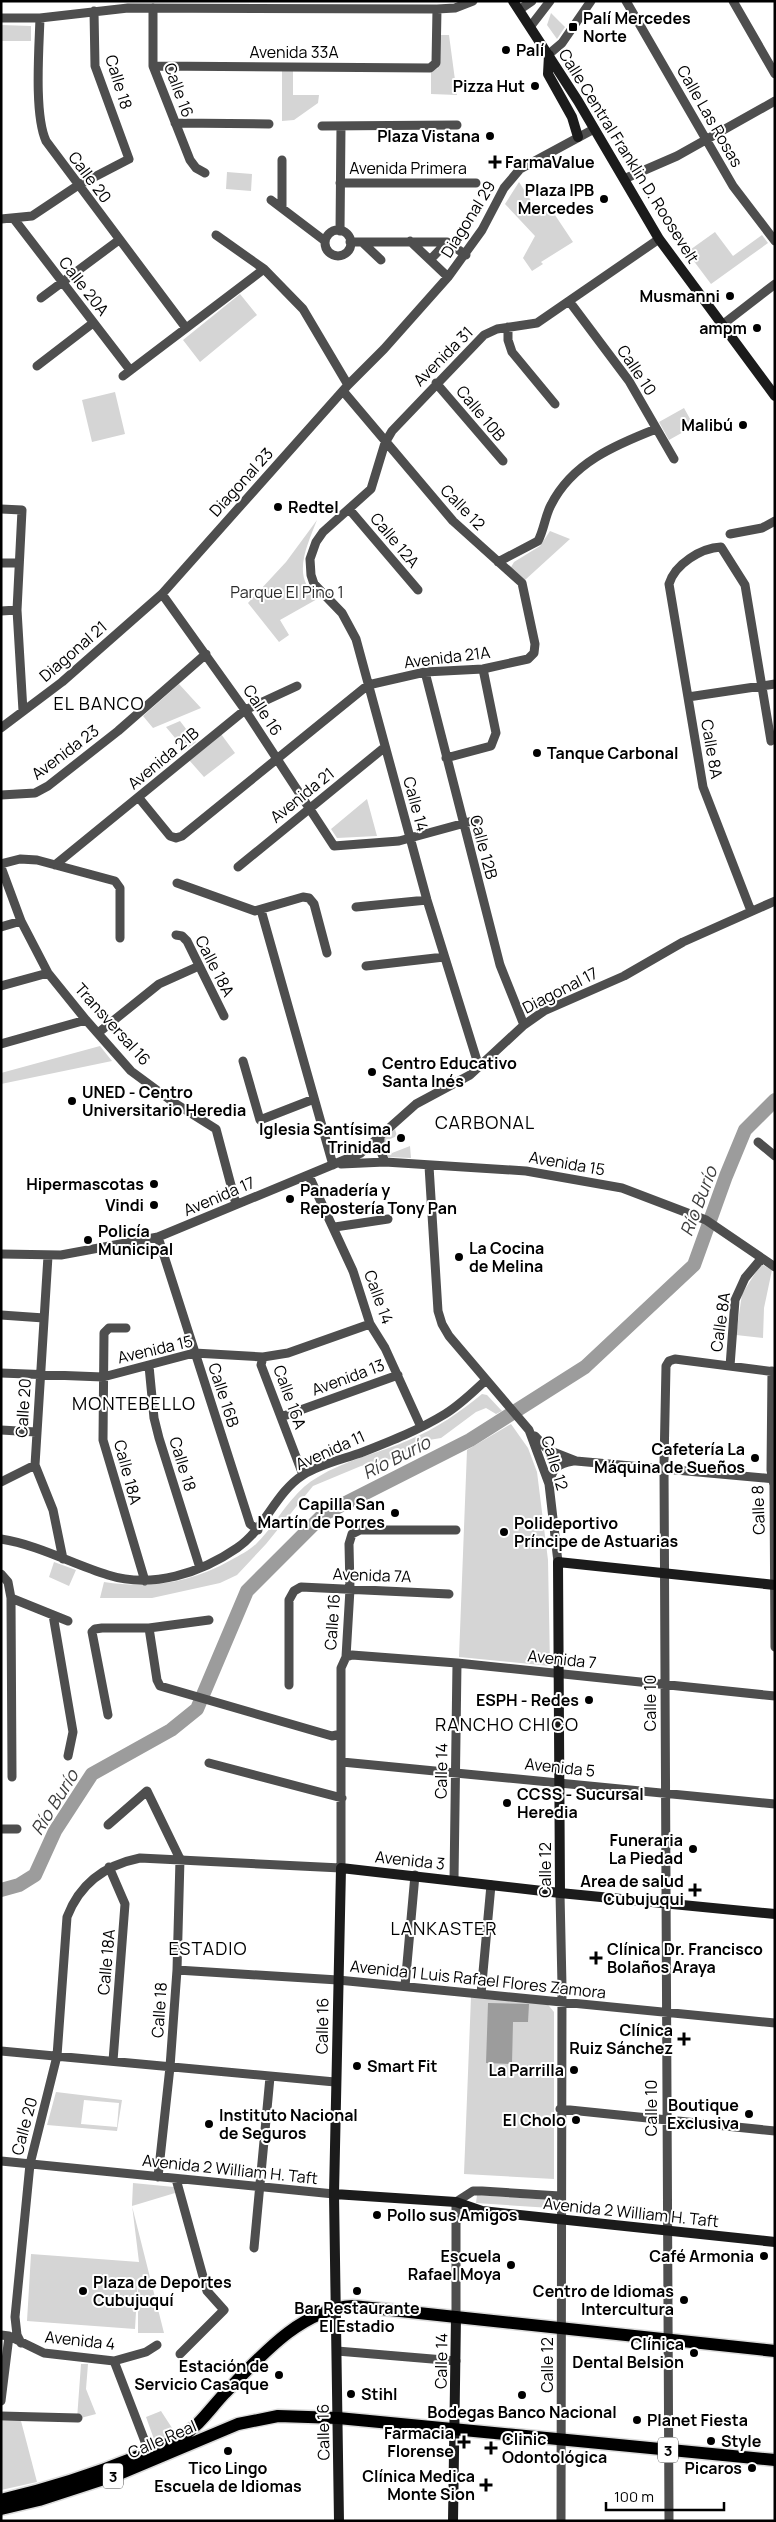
<svg xmlns="http://www.w3.org/2000/svg" width="776" height="2522" viewBox="0 0 776 2522" font-family="Manrope,sans-serif">
<rect width="100%" height="100%" fill="#fff"/>
<path fill="#d5d5d5" fill-rule="evenodd" d="M551,13L565,27L557,39L547,25Z
M1,25L31,26V41H1Z
M438,35H449L457,95L431,94V72L438,68Z
M282,71H293V95H319L318,103L294,120L282,121Z
M227,172L252,174L251,191L226,189Z
M519,182L541,216L551,209L573,242L541,262L543,264L532,271L523,258L535,236L505,204Z
M715,232L733,256L762,235L768,243L711,284L687,252Z
M240,294L257,315L200,362L183,340Z
M115,392L125,434L92,442L82,400Z
M684,408L694,426L669,440L659,422Z
M317,520C307,546 290,579 319,598L280,620L289,635L279,642L248,603L286,562Z
M550,531L570,539L525,580L510,569L514,562L540,546Z
M179,684L201,708L153,728L143,716Z
M180,721L196,742L185,750L166,727Z
M221,734L235,753L204,777L189,760Z
M367,799L377,836L337,838L331,829Z
M100,1046L112,1061L1,1084V1073Z
M395,1129L397,1136L388,1140L392,1153L410,1146L411,1158L388,1157L384,1138Z
M761,1264L772,1270L764,1308L763,1338L736,1335L742,1294Z
M482,1394L487,1395L502,1411L496,1414L486,1408L476,1412L441,1438L423,1441L396,1458L361,1466L313,1486L266,1544L237,1575L220,1583L152,1598H100L104,1582C150,1589 191,1583 231,1560C240,1555 250,1550 257,1543C278,1522 291,1492 318,1477C345,1460 379,1453 409,1440C436,1429 460,1412 482,1394Z
M511,1424L528,1448L537,1472L548,1560L550,1666L459,1657L467,1450Z
M54,1562L76,1570L69,1586L49,1577Z
M471,1997L545,2001L554,2012V2179L464,2174Z
M56,2092L122,2100L117,2131L47,2125ZM84,2100L119,2103L117,2127L81,2124Z
M133,2183L174,2187L175,2193L132,2206L164,2333H138V2277L135,2329L27,2321L31,2254L139,2262L132,2205Z
M477,2195L551,2200V2208L476,2203Z
M81,2364H88L86,2389L96,2414L77,2419Z
M161,2411L174,2431L155,2442L146,2417Z
M1,2421H21L37,2482L1,2490Z"/>
<path fill="#9c9c9c" d="M488,2003L529,2004L528,2022H513L512,2064L486,2063Z"/>
<g fill="none" stroke-linecap="round" stroke-linejoin="round">
<path stroke="#9c9c9c" stroke-width="14" d="M1,1890L19,1885L35,1875L55,1831L92,1774L171,1730L197,1709L247,1591L324,1514L470,1440L585,1367L694,1265L726,1176L745,1130L775,1100"/>
<defs>
<path id="primary" d="M1,2500C47,2489 92,2475 136,2457C151,2451 167,2445 181,2437C199,2426 210,2409 224,2394C259,2358 300,2309 353,2306L775,2351
M1,2509L39,2500L119,2474L238,2424L278,2416L338,2418L775,2460"/>
</defs>
<use href="#primary" stroke="#dbdbdb" stroke-width="15"/>
<path stroke="#4e4e4e" stroke-width="9" d="M626,1L733,186L775,241
M733,1L775,74
M153,8V66L190,160L196,168L205,173
M519,10L532,1
M1,18H40L128,8L437,9L455,8L473,1
M40,18C39,49 34,115 46,141L186,328
M530,27L550,1
M549,54L562,43L591,1
M153,66L430,68L436,63L437,9
M175,123L269,124
M322,126L457,125
M624,179L677,156L775,101
M340,183H476
M271,200L325,241
M282,208V160
M1,219L32,216L77,186L129,159L95,66L94,11
M14,219L130,370
M325 243a13 13 0 1 1 26 0a13 13 0 1 1-26 0Z
M340,231L341,126
M216,235L264,269L303,309L348,385
M410,241L448,277
M350,242H447L466,255
M362,242L381,260
M430,260L447,242
M41,298L119,240
M569,301L629,381L674,459
M722,325L775,284
M508,327V340L512,352L555,404
M37,366L93,323
M123,376L264,269
M436,383L503,461
M1,509L22,510L17,610L23,711
M349,509L418,590
M730,534L762,528L775,521
M498,562L538,541C544,530 545,516 551,505C572,463 615,445 656,429
M1,563H18
M162,594L245,710L334,846L399,841L476,820
M1,611L17,610
M425,672L500,965L524,1025
M688,697L775,684
M1,728L62,682L162,594L348,385L384,349L448,277L482,230L504,188L520,169L594,129
M446,758L491,746L496,733L483,669
M1,795L35,793L48,786L118,731L206,654
M139,798L170,836L176,838L182,836L368,685L425,672L483,669L528,659L534,653L535,644L522,583L453,521L343,391
M1,864L20,859L37,860L115,881L120,888V938
M55,865L245,710L297,686
M1,867L21,921L48,973L86,1020L131,1071L173,1102L216,1129L236,1204
M238,867L385,747
M177,883L255,911L303,897L309,898L314,904L327,953
M356,907L427,900
M261,910L333,1165
M751,911L703,787L669,584C675,564 701,548 721,547L745,585L771,741
M1,927L21,921
M176,935L182,936L187,941L224,1016
M366,966L444,957
M1,986L48,973
M98,1033L159,984L199,966
M1,1044L86,1020
M243,1061L260,1120L314,1099
M479,1067L427,900L356,639L342,613L314,584L311,575L310,559L316,542L323,532L371,489L385,443L392,431L484,335L497,329L537,323L659,239
M380,1138V1149L385,1162
M758,1142L775,1156
M341,1164L385,1162L526,1171L622,1188L706,1220L775,1267
M429,1166L438,1311L442,1324L449,1336L529,1430L549,1484L558,1562
M309,1176L353,1271L370,1324L385,1348L421,1427
M335,1227L388,1219
M158,1237L250,1524L258,1530
M1,1254L61,1255L158,1237L361,1153L416,1104L470,1075L524,1025L544,1011L624,976L683,942L775,901
M48,1256L35,1465L53,1510L63,1559
M1,1315L44,1318
M126,1328H109L104,1333L103,1440L145,1581
M263,1357L261,1365L303,1475
M149,1366L154,1418L159,1438L200,1568
M730,1366L735,1300L745,1278L761,1259
M772,1371L771,1470L774,1485L775,1647
M1,1373L103,1377L194,1353L263,1357L288,1353L370,1324
M281,1417L398,1375
M1,1430L36,1432
M535,1436L548,1450L576,1461L775,1479
M1,1482L35,1465
M549,1483C553,1468 557,1464 573,1461
M1,1539C39,1545 72,1564 108,1575C152,1589 201,1573 237,1548C265,1529 275,1493 303,1475C320,1464 344,1459 363,1452C391,1441 419,1430 445,1414C460,1405 473,1392 486,1380
M1,1574L8,1582L11,1598L12,1777
M11,1598L68,1621
M53,1615L73,1732L68,1756
M149,1628L209,1620
M346,1657L352,1655L457,1663L775,1696
M289,1685V1600L294,1591L301,1587L449,1594
M108,1715L92,1632L95,1629L102,1628H149L157,1680L160,1686L332,1736L341,1734
M342,1762L775,1804
M209,1763L342,1798
M108,1825L147,1791L180,1859L177,1970L170,2067L158,2177
M1,1829H17
M109,1867L125,1904L113,2061
M454,1880L457,1663
M560,1893L562,1986L561,2521
M177,1970L338,1980L775,2023
M405,1986L415,1875
M481,1994L491,1885
M1,2051L335,2082
M560,2109L775,2131
M1,2161L334,2194
M176,2179L207,2291L224,2310L180,2354
M254,2248L270,2077
M456,2316V2202L473,2191H482L560,2196
M1,2335L9,2336L44,2353L114,2361L146,2352L157,2345
M21,2343L17,2335L15,2317L30,2164L57,2056L67,1917C80,1883 105,1865 140,1858L341,1868V1668L346,1657L350,1589L349,1544L352,1534L360,1530H456
M337,2351L456,2361
M114,2361L149,2452
M1,2401L9,2336
M1,2416L78,2418
M669,2521L664,1464L666,1366L669,1361L675,1359L775,1372"/>
<path stroke="#1b1b1b" stroke-width="10" d="M513,1L578,101L659,239L775,396
M549,55L548,74L572,117L578,137
M560,1893L558,1562L775,1585
M334,2194L456,2202L482,2211L775,2242
M339,2521L334,2194L341,1868L560,1893L775,1914
M453,2521L456,2316"/>
<use href="#primary" stroke="#000" stroke-width="12"/>
</g>
<g fill="#000" stroke="#fff" stroke-width="2">
<rect x="568" y="22" width="10" height="10" rx="2.5"/>
<circle cx="506" cy="50" r="5"/>
<circle cx="535" cy="86" r="5"/>
<circle cx="490" cy="136" r="5"/>
<path d="M492.5 154.5h5v5h5v5h-5v5h-5v-5h-5v-5h5z"/>
<circle cx="604" cy="199" r="5"/>
<circle cx="730" cy="296" r="5"/>
<circle cx="757" cy="328" r="5"/>
<circle cx="743" cy="425" r="5"/>
<circle cx="278" cy="507" r="5"/>
<circle cx="537" cy="753" r="5"/>
<circle cx="372" cy="1072" r="5"/>
<circle cx="72" cy="1101" r="5"/>
<circle cx="401" cy="1138" r="5"/>
<circle cx="154" cy="1184" r="5"/>
<circle cx="290" cy="1199" r="5"/>
<circle cx="154" cy="1205" r="5"/>
<circle cx="88" cy="1240" r="5"/>
<circle cx="459" cy="1257" r="5"/>
<circle cx="755" cy="1458" r="5"/>
<circle cx="395" cy="1513" r="5"/>
<circle cx="504" cy="1532" r="5"/>
<circle cx="589" cy="1700" r="5"/>
<circle cx="507" cy="1803" r="5"/>
<circle cx="693" cy="1849" r="5"/>
<path d="M692.5 1882.5h5v5h5v5h-5v5h-5v-5h-5v-5h5z"/>
<path d="M593.5 1950.5h5v5h5v5h-5v5h-5v-5h-5v-5h5z"/>
<path d="M681.5 2031.5h5v5h5v5h-5v5h-5v-5h-5v-5h5z"/>
<circle cx="357" cy="2066" r="5"/>
<circle cx="574" cy="2070" r="5"/>
<circle cx="749" cy="2114" r="5"/>
<circle cx="576" cy="2120" r="5"/>
<circle cx="209" cy="2124" r="5"/>
<circle cx="377" cy="2215" r="5"/>
<circle cx="764" cy="2256" r="5"/>
<circle cx="511" cy="2265" r="5"/>
<circle cx="83" cy="2291" r="5"/>
<circle cx="357" cy="2291" r="5"/>
<circle cx="684" cy="2300" r="5"/>
<circle cx="694" cy="2353" r="5"/>
<circle cx="279" cy="2375" r="5"/>
<circle cx="351" cy="2394" r="5"/>
<circle cx="522" cy="2395" r="5"/>
<circle cx="637" cy="2420" r="5"/>
<circle cx="711" cy="2441" r="5"/>
<path d="M461.5 2434.5h5v5h5v5h-5v5h-5v-5h-5v-5h5z"/>
<path d="M488.5 2440.5h5v5h5v5h-5v5h-5v-5h-5v-5h5z"/>
<circle cx="228" cy="2451" r="5"/>
<circle cx="752" cy="2468" r="5"/>
<path d="M483.5 2477.5h5v5h5v5h-5v5h-5v-5h-5v-5h5z"/>
</g>
<g text-anchor="middle" dominant-baseline="central" stroke-width="4" stroke-linejoin="round" paint-order="stroke">
<g fill="#fff" stroke="#4c4c4c" stroke-width="1">
<rect x="658" y="2437.5" width="20" height="25" rx="4"/>
<rect x="103" y="2463.5" width="20" height="25" rx="4"/>
</g>
<g font-size="15" font-weight="bold" fill="#000">
<text x="668" y="2450">3</text>
<text x="113" y="2476">3</text>
</g>
<g font-size="16" font-weight="bold" fill="#000" stroke="#fff" text-anchor="end">
<text x="583" y="18" text-anchor="start">Palí Mercedes<tspan x="583" dy="18">Norte</tspan></text>
<text x="516" y="50" text-anchor="start">Palí</text>
<text x="525" y="86">Pizza Hut</text>
<text x="480" y="136">Plaza Vistana</text>
<text x="505" y="162" text-anchor="start">FarmaValue</text>
<text x="594" y="190">Plaza IPB<tspan x="594" dy="18">Mercedes</tspan></text>
<text x="720" y="296">Musmanni</text>
<text x="747" y="328">ampm</text>
<text x="733" y="425">Malibú</text>
<text x="288" y="507" text-anchor="start">Redtel</text>
<text x="547" y="753" text-anchor="start">Tanque Carbonal</text>
<text x="382" y="1063" text-anchor="start">Centro Educativo<tspan x="382" dy="18">Santa Inés</tspan></text>
<text x="82" y="1092" text-anchor="start">UNED - Centro<tspan x="82" dy="18">Universitario Heredia</tspan></text>
<text x="391" y="1129">Iglesia Santísima<tspan x="391" dy="18">Trinidad</tspan></text>
<text x="144" y="1184">Hipermascotas</text>
<text x="300" y="1190" text-anchor="start">Panadería y<tspan x="300" dy="18">Repostería Tony Pan</tspan></text>
<text x="144" y="1205">Vindi</text>
<text x="98" y="1231" text-anchor="start">Policía<tspan x="98" dy="18">Municipal</tspan></text>
<text x="469" y="1248" text-anchor="start">La Cocina<tspan x="469" dy="18">de Melina</tspan></text>
<text x="745" y="1449">Cafetería La<tspan x="745" dy="18">Máquina de Sueños</tspan></text>
<text x="385" y="1504">Capilla San<tspan x="385" dy="18">Martín de Porres</tspan></text>
<text x="514" y="1523" text-anchor="start">Polideportivo<tspan x="514" dy="18">Príncipe de Astuarias</tspan></text>
<text x="579" y="1700">ESPH - Redes</text>
<text x="517" y="1794" text-anchor="start">CCSS - Sucursal<tspan x="517" dy="18">Heredia</tspan></text>
<text x="683" y="1840">Funeraria<tspan x="683" dy="18">La Piedad</tspan></text>
<text x="684" y="1881">Area de salud<tspan x="684" dy="18">Cubujuqui</tspan></text>
<text x="607" y="1949" text-anchor="start">Clínica Dr. Francisco<tspan x="607" dy="18">Bolaños Araya</tspan></text>
<text x="673" y="2030">Clínica<tspan x="673" dy="18">Ruiz Sánchez</tspan></text>
<text x="367" y="2066" text-anchor="start">Smart Fit</text>
<text x="564" y="2070">La Parrilla</text>
<text x="739" y="2105">Boutique<tspan x="739" dy="18">Exclusiva</tspan></text>
<text x="219" y="2115" text-anchor="start">Instituto Nacional<tspan x="219" dy="18">de Seguros</tspan></text>
<text x="566" y="2120">El Cholo</text>
<text x="387" y="2215" text-anchor="start">Pollo sus Amigos</text>
<text x="501" y="2256">Escuela<tspan x="501" dy="18">Rafael Moya</tspan></text>
<text x="754" y="2256">Café Armonia</text>
<text x="93" y="2282" text-anchor="start">Plaza de Deportes<tspan x="93" dy="18">Cubujuquí</tspan></text>
<text x="674" y="2291">Centro de Idiomas<tspan x="674" dy="18">Intercultura</tspan></text>
<text x="357" y="2308" text-anchor="middle">Bar Restaurante<tspan x="357" dy="18">El Estadio</tspan></text>
<text x="684" y="2344">Clínica<tspan x="684" dy="18">Dental Belsion</tspan></text>
<text x="269" y="2366">Estación de<tspan x="269" dy="18">Servicio Casaque</tspan></text>
<text x="361" y="2394" text-anchor="start">Stihl</text>
<text x="522" y="2412" text-anchor="middle">Bodegas Banco Nacional</text>
<text x="647" y="2420" text-anchor="start">Planet Fiesta</text>
<text x="454" y="2433">Farmacia<tspan x="454" dy="18">Florense</tspan></text>
<text x="502" y="2439" text-anchor="start">Clinic<tspan x="502" dy="18">Odontológica</tspan></text>
<text x="721" y="2441" text-anchor="start">Style</text>
<text x="228" y="2468" text-anchor="middle">Tico Lingo<tspan x="228" dy="18">Escuela de Idiomas</tspan></text>
<text x="742" y="2468">Picaros</text>
<text x="475" y="2476">Clínica Medica<tspan x="475" dy="18">Monte Sion</tspan></text>
</g>
<g font-size="16" fill="#000" stroke="#fff">
<text x="294" y="52">Avenida 33A</text>
<text transform="translate(119 82) rotate(73)">Calle 18</text>
<text transform="translate(179 90) rotate(70)">Calle 16</text>
<text transform="translate(710 116) rotate(60)">Calle Las Rosas</text>
<text transform="translate(629 156) rotate(58)">Calle Central Franklin D. Roosevelt</text>
<text x="408" y="168">Avenida Primera</text>
<text transform="translate(90 177) rotate(53)">Calle 20</text>
<text transform="translate(468 219) rotate(-58)">Diagonal 29</text>
<text transform="translate(84 286) rotate(52)">Calle 20A</text>
<text transform="translate(443 356) rotate(-45)">Avenida 31</text>
<text transform="translate(637 370) rotate(56)">Calle 10</text>
<text transform="translate(481 413) rotate(50)">Calle 10B</text>
<text transform="translate(241 482) rotate(-48)">Diagonal 23</text>
<text transform="translate(463 507) rotate(46)">Calle 12</text>
<text transform="translate(395 540) rotate(50)">Calle 12A</text>
<text transform="translate(73 651) rotate(-41)">Diagonal 21</text>
<text transform="translate(447 657) rotate(-7)">Avenida 21A</text>
<text transform="translate(263 710) rotate(57)">Calle 16</text>
<text transform="translate(712 749) rotate(80)">Calle 8A</text>
<text transform="translate(65 752) rotate(-37)">Avenida 23</text>
<text transform="translate(163 758) rotate(-40)">Avenida 21B</text>
<text transform="translate(302 795) rotate(-39)">Avenida 21</text>
<text transform="translate(416 804) rotate(75)">Calle 14</text>
<text transform="translate(484 847) rotate(75)">Calle 12B</text>
<text transform="translate(215 966) rotate(63)">Calle 18A</text>
<text transform="translate(560 990) rotate(-27)">Diagonal 17</text>
<text transform="translate(113 1024) rotate(48)">Transversal 16</text>
<text transform="translate(567 1163) rotate(10)">Avenida 15</text>
<text transform="translate(219 1196) rotate(-23)">Avenida 17</text>
<text transform="translate(379 1297) rotate(70)">Calle 14</text>
<text transform="translate(720 1322) rotate(-82)">Calle 8A</text>
<text transform="translate(155 1349) rotate(-13)">Avenida 15</text>
<text transform="translate(348 1377) rotate(-20)">Avenida 13</text>
<text transform="translate(224 1395) rotate(72)">Calle 16B</text>
<text transform="translate(290 1397) rotate(70)">Calle 16A</text>
<text transform="translate(23 1408) rotate(-86)">Calle 20</text>
<text transform="translate(330 1450) rotate(-24)">Avenida 11</text>
<text transform="translate(555 1463) rotate(73)">Calle 12</text>
<text transform="translate(183 1464) rotate(73)">Calle 18</text>
<text transform="translate(128 1472) rotate(75)">Calle 18A</text>
<text transform="translate(758 1510) rotate(-92)">Calle 8</text>
<text transform="translate(372 1575) rotate(2)">Avenida 7A</text>
<text transform="translate(332 1622) rotate(-86)">Calle 16</text>
<text transform="translate(562 1659) rotate(6)">Avenida 7</text>
<text transform="translate(650 1703) rotate(-90)">Calle 10</text>
<text transform="translate(560 1767) rotate(6)">Avenida 5</text>
<text transform="translate(441 1771) rotate(-89)">Calle 14</text>
<text transform="translate(410 1860) rotate(6)">Avenida 3</text>
<text transform="translate(545 1870) rotate(-90)">Calle 12</text>
<text transform="translate(106 1962) rotate(-85)">Calle 18A</text>
<text transform="translate(478 1979) rotate(6)">Avenida 1 Luis Rafael Flores Zamora</text>
<text transform="translate(159 2010) rotate(-86)">Calle 18</text>
<text transform="translate(322 2026) rotate(-89)">Calle 16</text>
<text transform="translate(651 2108) rotate(-90)">Calle 10</text>
<text transform="translate(24 2126) rotate(-75)">Calle 20</text>
<text transform="translate(230 2169) rotate(6)">Avenida 2 William H. Taft</text>
<text transform="translate(631 2212) rotate(6)">Avenida 2 William H. Taft</text>
<text transform="translate(80 2340) rotate(6)">Avenida 4</text>
<text transform="translate(441 2361) rotate(-89)">Calle 14</text>
<text transform="translate(547 2365) rotate(-90)">Calle 12</text>
<text transform="translate(323 2432) rotate(-91)">Calle 16</text>
<text transform="translate(162 2439) rotate(-23)">Calle Real</text>
</g>
<g font-size="16" fill="#2c2c2c" stroke="#fff">
<text x="287" y="592">Parque El Pino 1</text>
</g>
<g font-size="18" letter-spacing="1" fill="#000" stroke="#fff">
<text x="99" y="703">EL BANCO</text>
<text x="485" y="1122">CARBONAL</text>
<text x="134" y="1403">MONTEBELLO</text>
<text x="507" y="1724">RANCHO CHICO</text>
<text x="444" y="1928">LANKASTER</text>
<text x="208" y="1948">ESTADIO</text>
</g>
<g font-size="18" font-style="italic" fill="#3d3d3d" stroke="#fff">
<text transform="translate(698 1201) rotate(-69)">Río Burío</text>
<text transform="translate(396 1457) rotate(-27)">Río Burío</text>
<text transform="translate(54 1802) rotate(-58)">Río Burío</text>
</g>
</g>
<rect width="776" height="2522" fill="none" stroke="#000000" stroke-width="5"/>
<path d="M606 2502v8h118v-8" fill="none" stroke="#000000" stroke-width="2.5"/>
<text x="614" y="2502" font-size="15" fill="#000000" stroke="#ffffff" stroke-width="4" paint-order="stroke">100 m</text>
</svg>
